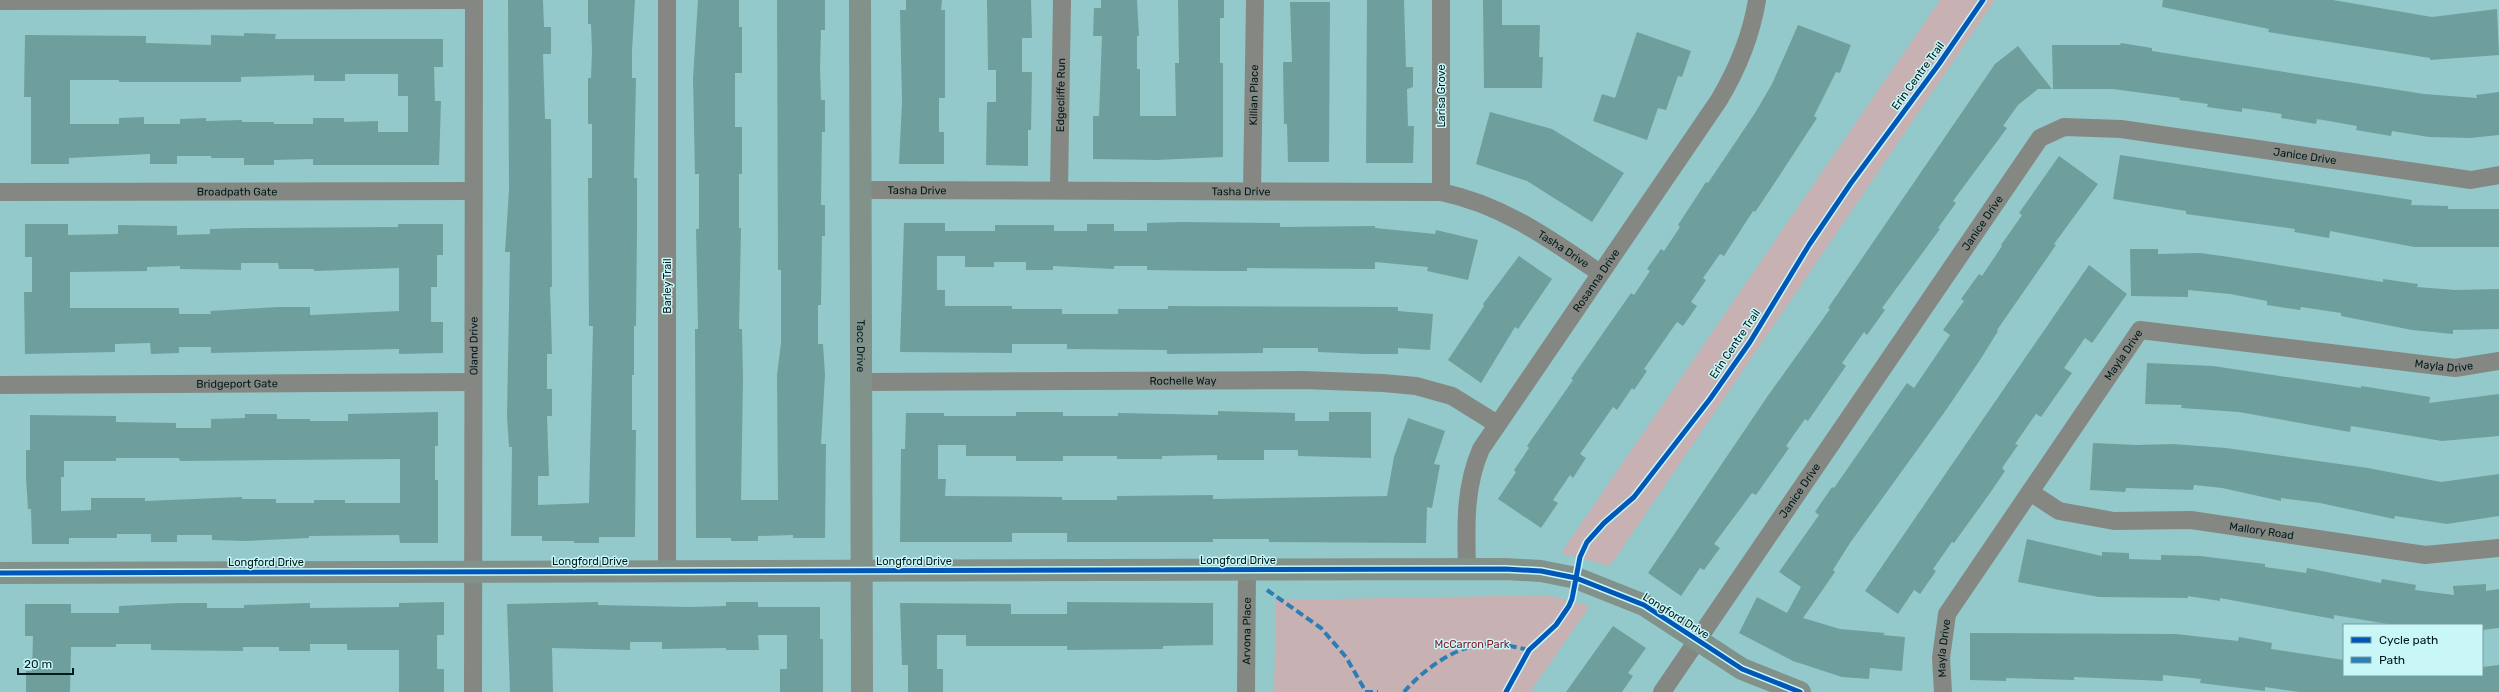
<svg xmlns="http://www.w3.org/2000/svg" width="2499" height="692" viewBox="0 0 2499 692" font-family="Rubik,sans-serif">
<rect width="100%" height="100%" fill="#93c9cb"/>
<path fill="#c8b1b3" d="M1940,0H1995L1610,566L1561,553Z
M1547,595L1590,606L1530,692H1274L1276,600Z"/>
<path fill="#6e9f9c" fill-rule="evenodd" d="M508,0H543L544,27H551V54H543L545,119H551L552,287H550L552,354H547V389H552V416H547L549,476H538V505L589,503L593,326H589L588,178H592V124H588V78H591L592,51L591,24H588V0H635L632,51V78H636L634,178H637V229L636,326H634V375H632V430H636L635,537H599V543H574V541H542V536H511L512,447H509L507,416L510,252H505L509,190Z
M698,0H739V27H742V73H735V127H742V174H739V228H741L739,329H742L743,380L741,500H778L777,375L781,343V270H778L777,0H825V30H821L820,68L821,100H825V132H822L821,205H825V236H822L821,305H818V344H823L825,375L821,444H826L825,538H793V535L758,536V541H731V538H696L695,329H698L696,229H699V174H695L693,78Z
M906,0H942L941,10H945V98H939V132H944V164H899L902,102L900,10H906Z
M987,0H1031L1032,38H1022V72H1032L1031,130H1028V166L986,165L987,102H996V70H988Z
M1101,0H1137L1139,36H1137V69H1140V116H1176L1175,63H1179L1178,0H1224V18H1220V63H1223V157L1156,160L1093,159V116H1099L1102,36H1093L1094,8H1101Z
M1367,0H1404L1406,67H1413V87L1407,89L1408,126H1414L1413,163H1366Z
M1483,0H1502V25H1540L1539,57H1543L1542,88H1484Z
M2163,0H2333L2432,17L2497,9L2499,55L2430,60V58L2268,32L2269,29L2162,7Z
M1290,2H1330L1329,162H1288L1287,124H1284L1283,62H1292Z
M1798,25L1851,45L1840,73L1836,72L1814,116L1817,118L1768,193L1755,212L1753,211L1724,256L1720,254L1703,278L1706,280L1691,302L1697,306L1683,326L1677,322L1644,369L1647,371L1634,390L1632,388L1617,410L1613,407L1580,454L1586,458L1573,478L1570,475L1553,500L1558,503L1541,528L1498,499L1516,472L1514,470L1529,448L1527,446L1573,380L1571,379L1631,293L1634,295L1650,271L1647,269L1661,249L1664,251L1680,227L1678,225L1693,202L1706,182L1708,183L1755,113L1772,84Z
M1637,32L1691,51L1682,77L1678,76L1666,110L1658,108L1647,140L1593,121L1602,94L1615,98Z
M244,33L276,34L275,39H443V67H434L435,101H441L439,165H313V159L274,160V165H244V158H211V156H177V164H150V154L69,158V164H31V97H24L25,35L146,36V43L211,45V35L244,36ZM345,74H398V96H408V132H378V121L344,122V118H313V124H274V122H242V120L206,121V118L180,119V124H144V117L119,118V124H70V80H119V82H241V77L314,75V81H345Z
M2121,43L2152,48V51L2424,94L2477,98L2476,95L2499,92V135L2470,138L2429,137L2392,131L2391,136L2356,130L2357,126L2317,119L2316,124L2281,118L2282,114L2242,108V112L2207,107L2208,104L2179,100L2180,98L2113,89H2053L2052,45H2120Z
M2018,46L2052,89H2038L2018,105L2003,126L2007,128L1953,201L1956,203L1938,228L1940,229L1882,308L1885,310L1867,335L1864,332L1842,363L1846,366L1808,421L1805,419L1786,446L1789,448L1756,495L1752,493L1714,544L1720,548L1704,570L1700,568L1681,596L1648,573L1767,397L1830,309L1828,308L1995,64Z
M1490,112L1552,129L1624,173L1592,222L1527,181L1476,164Z
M2120,155L2412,200L2411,205L2448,206V209H2499V247H2414L2330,231L2329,238L2294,232L2295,229L2186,214V211L2113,199Z
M2059,156L2098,184L2054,244L2056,245L1997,330L1998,331L1980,360L1946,410L1850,543L1833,570L1835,572L1803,618L1840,629L1885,633L1883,635L1905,637L1902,671L1870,668L1869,679L1842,677L1793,661L1739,633L1757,597L1787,613L1801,587L1779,572L1819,515L1815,512L1832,487L1834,488L1907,383L1914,388L1950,335L1943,330L1964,301L1961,299L1979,274L1982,276L2002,246L2001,245L2022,215L2019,213Z
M1181,222L1280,223V227L1375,226V228L1435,234L1436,230L1478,240L1468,280L1427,271L1428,267L1375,262V269L1247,268V271H1217L1147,270V266H1114V269L1053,266V270H1026V262H994V267H965V256H937V290H945V306H1012V309H1062V314H1118V309H1168V306L1398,307V311L1433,314L1430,350L1398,348V354H1365L1318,352V348H1263V353L1167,354V350L1067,349V344H1012V353L900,352L904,223H945V231H995V225H1054V231H1087V224H1114V231H1147V223Z
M25,224H68V235L118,234V225L177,226V235L210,234V229L245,228L398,227V224H443V255H437V287H431V322H443V353L399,354V349L211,353V347H179V353L151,354L150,343L115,344V352L25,354L24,292H32V257H25ZM241,263H278L279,269H314V271L399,268V311L310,315V307H278L210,311L211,314H179V308H70V272L147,271V267L180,266V269L241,270Z
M2130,249H2158V254L2200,253L2229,257L2383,282V279L2418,284L2417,287L2456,290L2499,289V329L2453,330V334L2412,330L2341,316V313L2301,307L2300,310L2267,305V301L2230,294L2188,290V297L2131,296Z
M1519,256L1552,279L1518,329L1515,327L1481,383L1448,360L1484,306L1483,304Z
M2089,265L2127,294L2092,343L2085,338L2064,368L2072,373L2057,394L2041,417L2036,414L2015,444L2018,445L2002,468L2005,471L1990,493L1954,543L1952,542L1933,569L1936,571L1920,594L1914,590L1898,614L1865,591Z
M2147,363L2213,366L2361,388V386L2430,397L2429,403L2499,394V436L2442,441L2351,426L2350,432L2239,412L2181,408L2182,405L2145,404Z
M1218,411L1295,413V421H1329V412H1371V458L1298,456V450H1264V460H1217V455L1162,456V459H1117V456H1063V461H1016V456H966V445H938V479H946L945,496L1062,497V500H1117V496L1213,495V499L1387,496L1394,457L1408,418L1445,431L1434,464L1440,465L1432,508L1427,507L1426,543L1269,542V539H1213V542H1067V533H1012V542H900L901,449H905L906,413H944V416H1016V412H1063V416H1118V413L1218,415Z
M438,412V446H435V480H438V543H400L399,535L309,536V538L246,541L212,540V535H177V542H151V534H117V538H69V544H32L31,509H28L26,478V450H30V415L116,416V422L176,423V428H211V419L245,418V414H277V419H310V421H348V414ZM116,458H179L180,461L400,459V503H345V500H314V503H276V499H242V497L145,501V498H91V510L61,511V477H64V461H116Z
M2093,443L2136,445L2173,444L2226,448L2368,468L2441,482L2499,474V516L2447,524L2395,516L2394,519L2320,503L2281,498V501L2222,488L2194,485L2193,490L2126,488L2125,492L2090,490Z
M2027,539L2102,556V552L2129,553V559L2161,560V555L2200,556L2265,564V567L2306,573L2307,568L2381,583L2382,579L2416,585L2415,590L2454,595L2453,586L2486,584V591L2499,589V628L2482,630V625H2394L2334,615V619L2220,598V601L2188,596V598L2099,597L2054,589L2018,582Z
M444,602V635H437V669H444V692H399V650H347V644H310V651H279V647H243V651L151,650V644H116V647H71L70,692H26V671H32L33,636H25V604H71V613H119V606L180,603H207V608H244V605L310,603V608L399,607V603Z
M598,602V605L690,607L726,606V602H758V607H820V639H823V692H780V669H787V635H758L759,650H726V648L662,649V642H630V650L552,648L553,692H510L507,604Z
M1067,602L1213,603V645L1163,646V649L1067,650V646H966V635H937V669H943V692H908V665H902L900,603L1011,604V614H1067Z
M1613,626L1646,648L1628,673L1633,676L1622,692H1566Z
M1970,633L2176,634L2238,641L2239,637L2272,643L2271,649L2344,660V675H2482V667L2499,665V692H2299L2265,687V691L2200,683L2201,679L2163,675V681L2074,677V680L2006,678V681L1970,680Z"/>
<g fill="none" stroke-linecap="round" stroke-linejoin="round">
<g stroke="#858882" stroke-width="18">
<path d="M1441,0V192"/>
<path d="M0,1L474,0"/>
<path id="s1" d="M861,190L1441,192C1503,205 1548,238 1600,273"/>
<path id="s2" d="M1059,190L1062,0"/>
<path id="s3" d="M1252,191L1255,0"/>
<path id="s4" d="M0,192L473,191"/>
<path id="s5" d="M861,382L1303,380L1383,383L1416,386L1452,396L1497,424"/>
<path id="s6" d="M0,385L473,382"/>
<path id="s7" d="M2030,492L2059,511L2114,521L2191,520L2425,555L2499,548"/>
<path id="s8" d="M1467,569C1466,527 1464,488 1481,449L1719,100C1738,68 1751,37 1757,0"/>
<path d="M667,571V0"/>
<path id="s9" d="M473,692L474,0"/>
<path id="s10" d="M1246,692L1247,570"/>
<path id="s11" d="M1662,692L2040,138L2064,127L2121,129L2471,180L2499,175"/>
<path id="s12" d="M1943,692L1941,658L1947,614L2140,330L2455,368L2499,361"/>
</g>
<g stroke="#81928b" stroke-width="22">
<path id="s13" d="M860,0L862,692"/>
<path d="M0,573L1505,569L1541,571L1576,578L1644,605L1742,669L1800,692"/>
</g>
<path stroke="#2c7eb4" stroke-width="4" stroke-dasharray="8 4" stroke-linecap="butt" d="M1267,590L1321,628L1346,657L1366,692
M1365,692H1378
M1404,692C1423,670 1455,646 1486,644C1500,643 1515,647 1529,650"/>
<defs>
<path id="cycleway" d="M0,573L1505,569L1541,571L1576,578L1644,605L1742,669L1800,692
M1506,692L1529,650L1556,625L1569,606L1572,599L1580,557L1587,542L1604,523L1634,497L1710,399L1750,342L1809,245L1851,183L1939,64L1983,0"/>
</defs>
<use href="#cycleway" stroke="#c9f7f8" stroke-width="8"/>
<use href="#cycleway" stroke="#0057b8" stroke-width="5"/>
</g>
<g text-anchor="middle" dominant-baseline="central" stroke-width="3" stroke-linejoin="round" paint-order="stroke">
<g font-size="11" fill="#00191b" stroke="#c9f7f8">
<text transform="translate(1918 76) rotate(-54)">Erin Centre Trail</text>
<text stroke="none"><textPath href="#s2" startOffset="95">Edgecliffe Run</textPath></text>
<text stroke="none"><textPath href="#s3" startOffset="96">Killian Place</textPath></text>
<text transform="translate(1441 96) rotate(-90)">Larisa Grove</text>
<text stroke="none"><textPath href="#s11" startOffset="940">Janice Drive</textPath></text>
<text stroke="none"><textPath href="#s1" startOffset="56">Tasha Drive</textPath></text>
<text stroke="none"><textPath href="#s4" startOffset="237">Broadpath Gate</textPath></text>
<text stroke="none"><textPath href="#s1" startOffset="380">Tasha Drive</textPath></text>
<text stroke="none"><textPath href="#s11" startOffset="568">Janice Drive</textPath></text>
<text stroke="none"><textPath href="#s1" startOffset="716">Tasha Drive</textPath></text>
<text stroke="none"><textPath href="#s8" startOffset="326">Rosanna Drive</textPath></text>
<text transform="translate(667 286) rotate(-90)">Barley Trail</text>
<text transform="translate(1735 344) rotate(-56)">Erin Centre Trail</text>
<text stroke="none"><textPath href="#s9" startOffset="346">Oland Drive</textPath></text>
<text stroke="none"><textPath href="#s13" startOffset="346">Tacc Drive</textPath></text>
<text stroke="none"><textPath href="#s12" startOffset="392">Mayla Drive</textPath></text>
<text stroke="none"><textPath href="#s12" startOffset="728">Mayla Drive</textPath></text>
<text stroke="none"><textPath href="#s5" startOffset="322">Rochelle Way</textPath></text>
<text stroke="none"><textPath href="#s6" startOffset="237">Bridgeport Gate</textPath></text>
<text stroke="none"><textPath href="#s11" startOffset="244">Janice Drive</textPath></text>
<text stroke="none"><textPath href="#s7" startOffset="239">Mallory Road</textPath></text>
<text x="1238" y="560">Longford Drive</text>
<text x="590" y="561">Longford Drive</text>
<text x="914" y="561">Longford Drive</text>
<text x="266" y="562">Longford Drive</text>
<text transform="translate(1676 616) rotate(32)">Longford Drive</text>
<text stroke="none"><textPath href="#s10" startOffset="61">Arvona Place</textPath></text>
<text stroke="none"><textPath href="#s12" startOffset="44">Mayla Drive</textPath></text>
</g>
<g font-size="11" fill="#821c2b" stroke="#c9f7f8">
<text x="1472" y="644">McCarron Park</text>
</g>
</g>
<rect x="2343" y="624" width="140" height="52" fill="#c9f7f8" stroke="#799ea0"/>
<rect x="2351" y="637" width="20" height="6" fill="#0057b8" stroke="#799ea0"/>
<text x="2379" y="644" font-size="12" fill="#00191b">Cycle path</text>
<rect x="2351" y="657" width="20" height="6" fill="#2c7eb4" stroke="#799ea0"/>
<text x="2379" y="664" font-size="12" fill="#00191b">Path</text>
<path d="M18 668v6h55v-6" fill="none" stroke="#00191b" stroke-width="2"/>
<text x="24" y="668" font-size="12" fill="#00191b" stroke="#c9f7f8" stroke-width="3" paint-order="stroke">20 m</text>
</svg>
